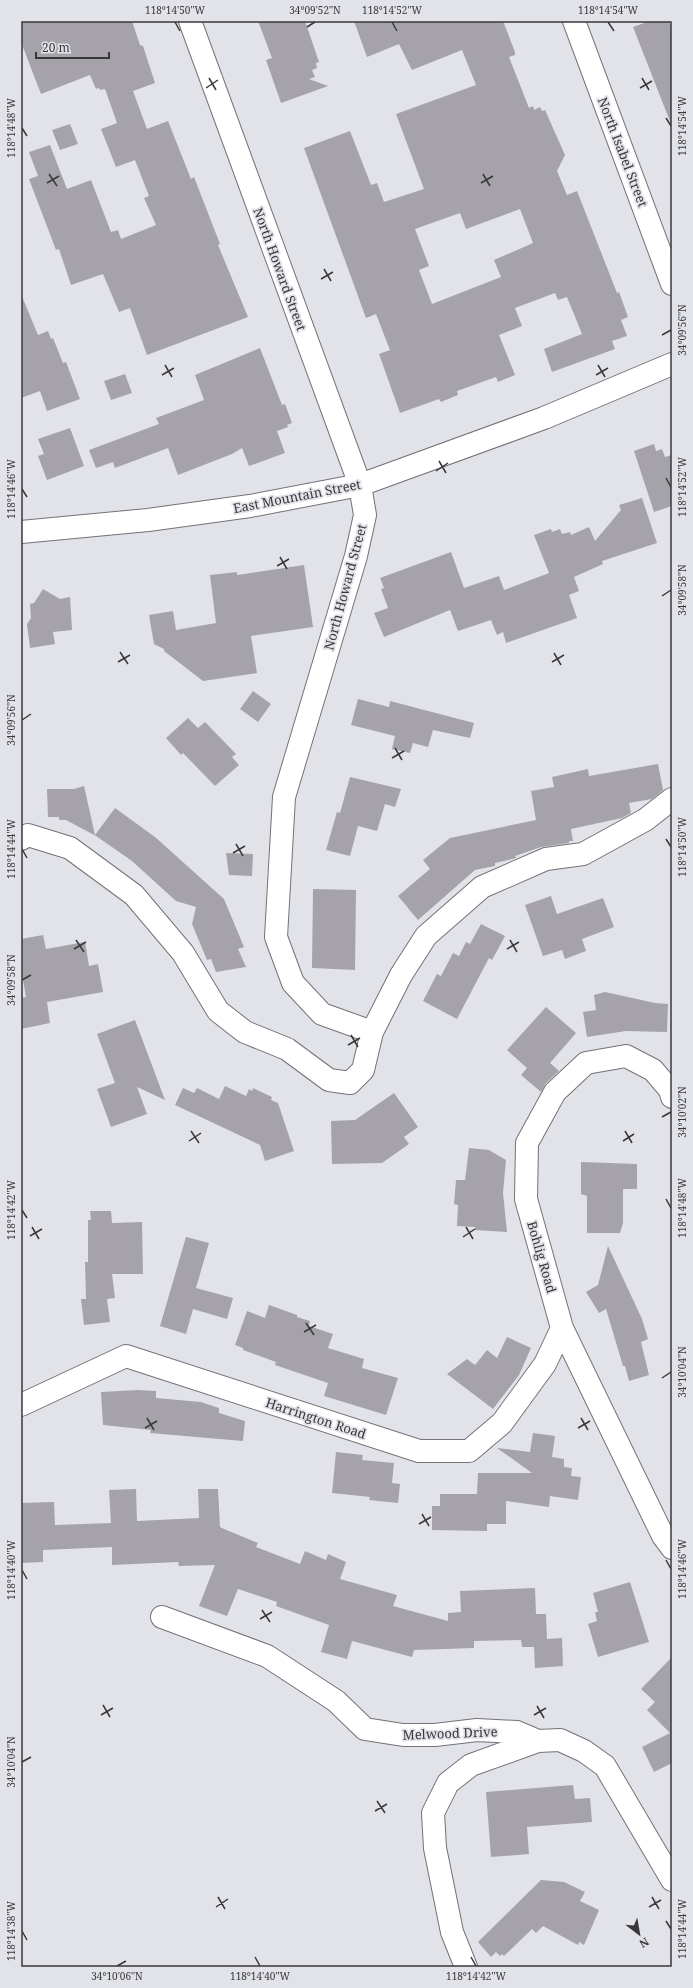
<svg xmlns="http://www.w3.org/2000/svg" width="693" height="1988" viewBox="0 0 693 1988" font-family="'Noto Serif',serif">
<rect width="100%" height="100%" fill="#e2e3e9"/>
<path fill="#a5a3a9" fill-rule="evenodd" d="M21,21H132L140,45L143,46L155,83L133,91L147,129L168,121L191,179L194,177L220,244L218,245L248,317L147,355L130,308L119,312L103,274L71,285L59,249L56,250L29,179L38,176L29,152L50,145L67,189L91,180L111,232L118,230L121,239L156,225L144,198L149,196L135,160L116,167L101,129L117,123L105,89L100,90L99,88L96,89L90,75L41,94L21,42Z
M258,21H305L319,62L316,63L317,68L312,70L315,77L309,79L328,86L281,103L266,60L272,58Z
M354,21H503L515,52V55L509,57L529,108L533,106L534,110L540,107L542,111L545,110L565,155L557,171L567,195L577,191L617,293L619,292L628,317L621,320L627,336L612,341L615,349L552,372L544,349L582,334L567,297L558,300L555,293L515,308L522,326L499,335L515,375L498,382L496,377L457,391L458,395L441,402L439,399L400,413L379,354L390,350L376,314L366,318L304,148L350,131L371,185L377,183L384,202L424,189L396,114L476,85L462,50L412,70L399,44L367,57ZM520,209L533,243L494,260L501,277L432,304L419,270L429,266L415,229L460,213L466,229Z
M650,21H669L672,29V124H671L633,27Z
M70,124L78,144L60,150L52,130Z
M21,294L38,335L48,331L51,339L53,338L63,363L66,362L80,399L47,411L40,391L21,398Z
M260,348L282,405L285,404L292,423L287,425L288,427L277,431L285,453L249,466L242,448L232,454L178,475L168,448L115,468L113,462L96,468L89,450L159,424L156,418L204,400L195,375Z
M125,374L132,393L111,400L104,381Z
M70,428L84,466L47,480L38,456L44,454L38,439Z
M654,444L656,451L662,449L665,457L672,455V506L654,512L634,451Z
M642,498L657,543L602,561L603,564L574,577L579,591L569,595L577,618L506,643L503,632L497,635L491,620L458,631L450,610L384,637L374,613L388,608L381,589L384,588L380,578L451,552L464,588L499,576L504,590L549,573L534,535L551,529L552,532L560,529L562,534L570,532L571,535L589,527L595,541L621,510L619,505Z
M304,565L313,627L251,636L257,673L203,681L164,651V649L154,644L149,615L173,611L176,630L216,623L210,575L237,572V575Z
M43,589L60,599L70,597L72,630L53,632L55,644L30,648L27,624L31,618L30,604L34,603Z
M253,691L271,704L258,722L240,709Z
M358,699L389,707L390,701L474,723L470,738L433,730L428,747L413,743L410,753L392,749L395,736L351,725Z
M188,718L198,728L205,722L236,754L232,757L239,765L215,786L183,753L181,755L166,738Z
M658,764L663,790L652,799L629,803L631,813L622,818L571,829L573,841H569V843L541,847L515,856L516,858L495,863V866L475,870L418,920L398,896L430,869L423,860L450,838L536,820L531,791L554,787L552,777L588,769L589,776Z
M350,777L401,789L395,807L385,804L377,831L358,826L350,856L326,850L337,812L340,813Z
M84,786L95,835L115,808L155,837L224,899L244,947L238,949L246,967L216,972L211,959L207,960L192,924L196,907L176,901L132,861L96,836L66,820H59V817H48L47,789H74Z
M226,853L253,854L252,876L229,875Z
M313,889L356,890L355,970L312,968Z
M551,896L557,914L603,898L614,927L582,939L586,951L565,959L562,950L543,956L525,905Z
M481,924L505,936L492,960L489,958L457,1019L423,1001L437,974L441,976L453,953L459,956L466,942L470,944Z
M43,935L46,949L85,942L89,966L98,964L103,992L47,1002L50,1023L21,1029V998L26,997L21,969V939Z
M605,992L655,1003L668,1004L667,1032L626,1031L587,1037L583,1012L596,1010L594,995Z
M546,1007L576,1033L550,1063L559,1071L546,1083L541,1092L521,1075L527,1068L507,1050Z
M135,1020L165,1100L137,1087L147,1114L111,1127L97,1089L115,1083L97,1034Z
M225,1086L246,1096L249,1089L252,1091L253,1088L272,1097L271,1100L278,1103L294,1151L265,1161L260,1145L175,1105L183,1088L194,1093L197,1088L219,1099Z
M394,1093L418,1127L404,1137L409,1144L382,1163L332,1164L331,1121L355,1120Z
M469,1148L489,1150L506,1160L503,1193L507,1232L475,1230V1227L457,1226L458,1205L454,1204L456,1180H465Z
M581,1162L637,1164V1189H623V1223L620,1233H587V1196L581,1194Z
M90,1211H111L112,1223L142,1222L143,1274H112L115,1298L107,1299L110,1322L84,1325L81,1299H86L85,1262H88V1220H91Z
M186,1237L209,1243L196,1288L233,1298L227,1319L193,1309L186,1334L160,1326Z
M608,1246L642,1319L648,1339L641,1342L649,1375L629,1381L625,1366H623L606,1309L599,1313L586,1292L598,1285Z
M269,1305L297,1315V1317L310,1321L309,1326L333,1334L328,1348L364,1359L362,1368L398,1378L386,1415L324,1396L328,1383L275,1365L276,1362L243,1350V1348L235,1345L247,1311L265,1318Z
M507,1337L531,1348L519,1375L493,1409L447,1374L467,1359L475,1365L487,1350L497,1358Z
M138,1390L156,1391V1398L201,1402L219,1408V1413L245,1421L243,1441L150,1433L151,1430L103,1425L101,1392Z
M533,1433L555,1436L552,1457L564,1459V1467L572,1468L571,1476L581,1477L578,1500L550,1496L549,1507L506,1501V1524H487V1531L432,1530V1506H440V1494H477L478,1473H532L497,1448L530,1452Z
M336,1452L363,1455L362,1460L394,1463L392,1483L400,1484L398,1503L369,1500L370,1497L332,1493Z
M136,1489L137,1521L199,1518L198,1489H218L220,1527L224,1529L258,1543L256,1547L300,1564L305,1551L326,1560L328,1554L346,1562L340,1579L397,1595L393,1606L448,1621V1613L461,1612L460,1591L535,1588L536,1614H546L547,1639L562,1638L563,1666L535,1668L534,1647H522L521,1640L474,1641V1648L414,1650L412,1657L352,1641L347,1659L321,1652L329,1625L276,1606L277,1602L238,1589L227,1616L199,1606L215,1565L179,1566L178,1562L112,1565V1547L43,1550V1562L21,1563V1503L54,1502L55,1525L111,1523L109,1490Z
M630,1582L649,1642L598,1657L588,1624L597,1621L595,1612H598L593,1593Z
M672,1657V1763L654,1772L642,1747L670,1733L647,1710L655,1702L641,1689Z
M573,1785L575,1799L590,1798L592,1822L527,1827L529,1854L491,1857L486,1792Z
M541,1880L564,1882L585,1892L580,1901L599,1910L584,1945L579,1942L578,1945L543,1926L536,1933L532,1929L504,1956L502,1954L500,1956L496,1952L491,1957L478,1942Z"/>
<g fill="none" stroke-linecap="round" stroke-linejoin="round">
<defs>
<path id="minor" d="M190,21L360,485L365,515L356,556L284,797L276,937L293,983L322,1014L372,1032
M574,21L672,284
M21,532L148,520L250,506L360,485L544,418L672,364
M21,839L28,835L70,848L134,895L183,953L218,1011L245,1032L287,1049L329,1080L350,1083L363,1070L372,1032L401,975L426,936L482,887L546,859L583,854L645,820L672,799
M672,1097L670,1090L653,1070L626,1056L586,1063L555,1092L527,1143L526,1199L562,1328L663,1536L672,1548
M21,1405L126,1356L419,1451H469L502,1423L545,1364L562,1328
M162,1617L267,1656L336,1701L365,1729L403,1735H435L477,1730L517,1732L538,1741L560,1740L584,1751L605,1766L672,1880
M466,1967L452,1932L435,1848L433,1813L448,1783L471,1765L538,1741"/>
</defs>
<use href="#minor" stroke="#727278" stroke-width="24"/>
<use href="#minor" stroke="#fff" stroke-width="22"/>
</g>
<path fill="none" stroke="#38383b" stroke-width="1.5" d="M175,22L180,31M392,22L397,31M608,22L614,31M307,27L315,22M209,78L216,90M642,78L649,90M206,88L218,80M640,88L652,81M666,118L671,126M22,128L27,136M49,174L57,186M483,174L490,186M47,183L59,176M481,183L493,176M324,269L331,281M321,279L333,272M662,335L671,330M165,365L172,377M598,365L605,377M162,375L174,368M596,375L608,368M439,461L446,473M436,471L448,463M666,478L671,487M22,489L27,497M280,557L287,569M277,566L289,559M662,596L671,590M120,652L128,664M554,653L561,665M118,662L130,655M552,662L564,655M22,720L31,714M395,748L402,760M392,758L404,751M666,839L671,847M236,844L243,856M22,849L27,858M233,853L245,846M76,940L84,952M510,940L517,952M74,949L86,942M507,949L519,942M22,980L31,975M351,1035L358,1047M348,1045L360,1038M662,1117L671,1112M191,1131L199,1143M625,1131L632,1143M189,1141L201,1133M623,1141L634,1134M666,1199L671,1208M22,1210L27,1218M32,1227L39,1239M466,1227L473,1239M30,1236L42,1229M463,1237L475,1229M306,1323L314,1335M304,1332L316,1325M662,1378L671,1372M147,1418L154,1430M581,1418L588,1430M145,1428L157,1421M578,1428L590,1421M422,1514L429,1526M419,1524L431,1517M666,1560L671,1569M22,1570L27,1579M262,1610L270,1622M260,1619L272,1612M103,1705L110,1717M537,1706L544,1718M101,1715L113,1708M534,1715L546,1708M22,1762L31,1757M377,1801L385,1813M375,1811L387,1804M218,1897L225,1909M652,1897L659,1909M216,1907L228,1899M649,1907L661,1900M666,1921L671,1929M22,1931L27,1940M255,1957L260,1966M471,1957L476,1966M117,1966L126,1961"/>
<g text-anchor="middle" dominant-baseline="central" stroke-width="3.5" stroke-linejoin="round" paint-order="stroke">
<g font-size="13" fill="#38383b" stroke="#e2e3e9">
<text transform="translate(623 152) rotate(69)">North Isabel Street</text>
<text transform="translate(280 269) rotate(70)">North Howard Street</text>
<text transform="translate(297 496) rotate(-11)">East Mountain Street</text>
<text transform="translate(345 587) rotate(-75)">North Howard Street</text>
<text transform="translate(542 1257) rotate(74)">Bohlig Road</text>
<text transform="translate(316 1418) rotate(18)">Harrington Road</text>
<text transform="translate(450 1733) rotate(-2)">Melwood Drive</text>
</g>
</g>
<rect width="693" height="1988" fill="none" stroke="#e2e3e9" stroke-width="44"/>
<g transform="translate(639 1934) rotate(149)" stroke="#e2e3e9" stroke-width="3" paint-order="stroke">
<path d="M0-3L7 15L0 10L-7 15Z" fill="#38383b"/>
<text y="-6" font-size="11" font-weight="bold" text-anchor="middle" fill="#38383b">N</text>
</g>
<path d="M36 52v6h73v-6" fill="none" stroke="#38383b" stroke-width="2"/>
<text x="42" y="52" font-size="12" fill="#38383b" stroke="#e2e3e9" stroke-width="3" paint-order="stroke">20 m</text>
<rect x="22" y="22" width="649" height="1944" fill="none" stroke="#38383b" stroke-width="1.5"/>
<g font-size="10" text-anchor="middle" fill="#38383b">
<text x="175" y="14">118°14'50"W</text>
<text x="315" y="14">34°09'52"N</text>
<text x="392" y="14">118°14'52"W</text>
<text x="608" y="14">118°14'54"W</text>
<text transform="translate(682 126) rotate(-90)" y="4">118°14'54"W</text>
<text transform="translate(11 128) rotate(-90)" y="4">118°14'48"W</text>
<text transform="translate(682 330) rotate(-90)" y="4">34°09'56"N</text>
<text transform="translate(682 487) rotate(-90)" y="4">118°14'52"W</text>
<text transform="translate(11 489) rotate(-90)" y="4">118°14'46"W</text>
<text transform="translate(682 590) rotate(-90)" y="4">34°09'58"N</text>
<text transform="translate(11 720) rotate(-90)" y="4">34°09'56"N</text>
<text transform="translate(682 847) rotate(-90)" y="4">118°14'50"W</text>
<text transform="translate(11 849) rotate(-90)" y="4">118°14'44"W</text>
<text transform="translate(11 980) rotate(-90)" y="4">34°09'58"N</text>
<text transform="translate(682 1112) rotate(-90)" y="4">34°10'02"N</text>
<text transform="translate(682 1208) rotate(-90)" y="4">118°14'48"W</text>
<text transform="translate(11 1210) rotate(-90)" y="4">118°14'42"W</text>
<text transform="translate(682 1372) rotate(-90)" y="4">34°10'04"N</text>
<text transform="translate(682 1569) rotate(-90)" y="4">118°14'46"W</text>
<text transform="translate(11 1570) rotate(-90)" y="4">118°14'40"W</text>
<text transform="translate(11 1762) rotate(-90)" y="4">34°10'04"N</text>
<text transform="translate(682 1929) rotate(-90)" y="4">118°14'44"W</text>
<text transform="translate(11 1931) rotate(-90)" y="4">118°14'38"W</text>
<text x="117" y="1980">34°10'06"N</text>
<text x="260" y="1980">118°14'40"W</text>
<text x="476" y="1980">118°14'42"W</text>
</g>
</svg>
